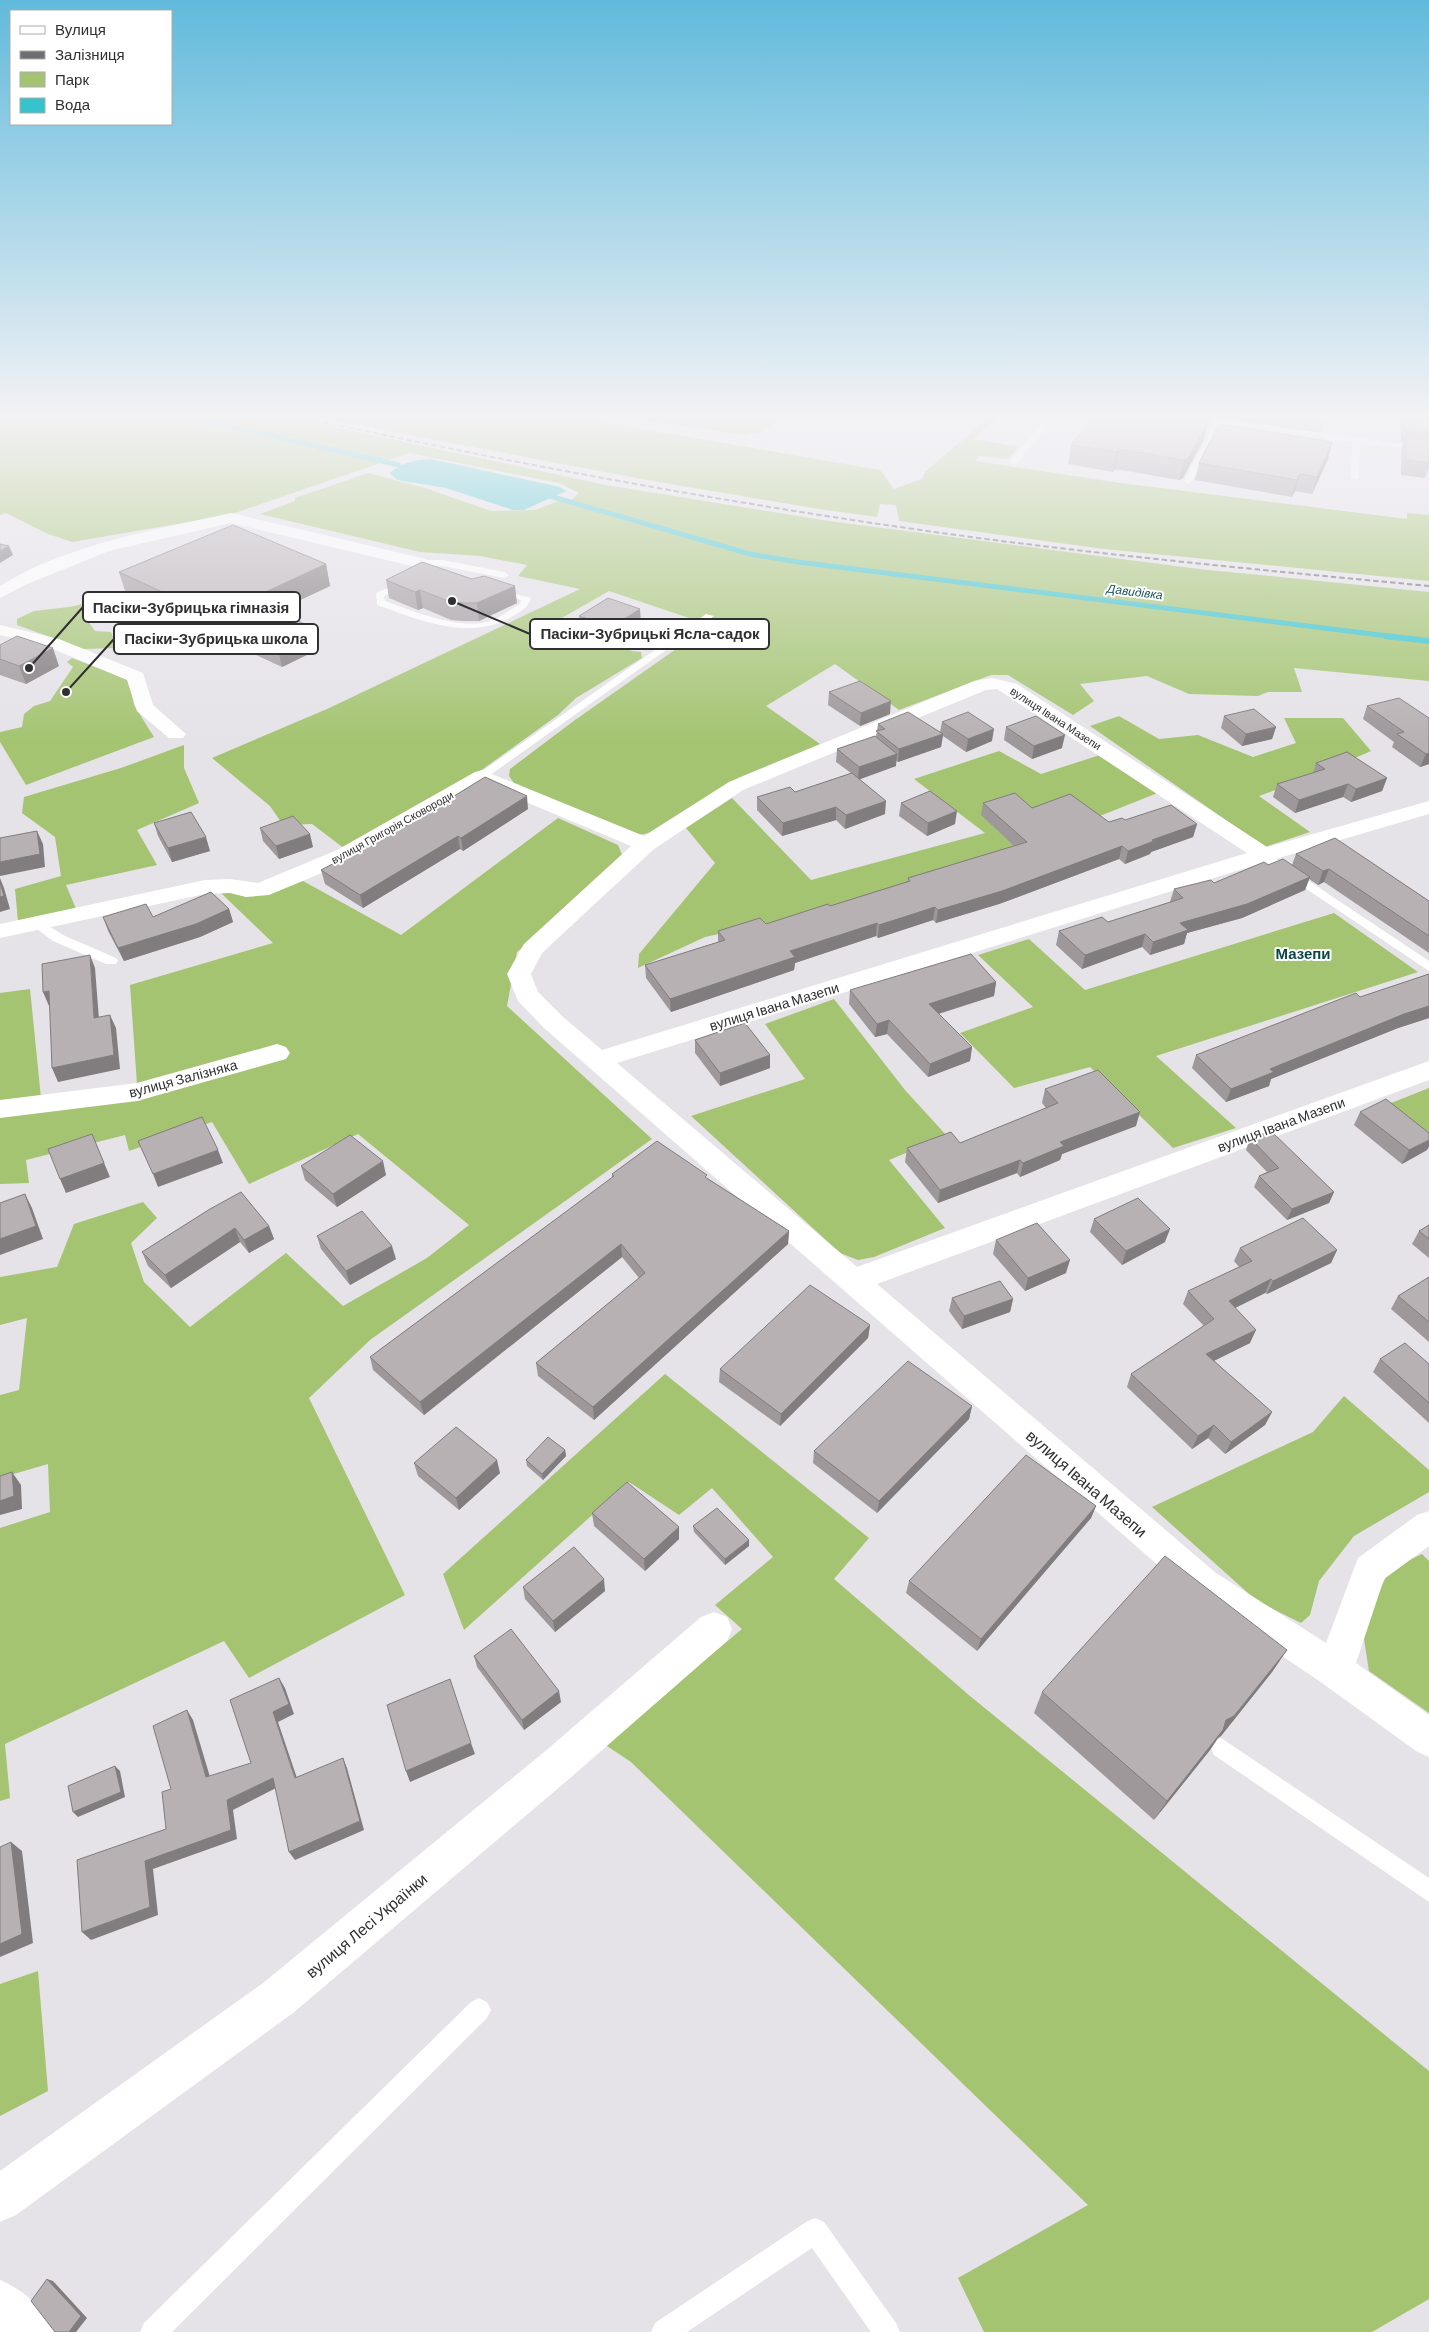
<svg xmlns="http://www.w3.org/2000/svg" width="1429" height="2332" viewBox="0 0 1429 2332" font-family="Barlow,sans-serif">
<rect width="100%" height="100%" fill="#e5e2e8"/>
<path fill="#a4c471" d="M0,415H280L606,485L829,521L1199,569L1429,592V681L1294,668L1302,692H1268L1258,696L1189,694L1147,676L1080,684L1094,701L1073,715L1008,675H991L899,710L835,664L766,706L820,744L738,778L661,828L650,833L637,835L514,783L509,776L510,769L575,720L716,621L692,619L609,591L553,623L632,651L641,652L642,658L576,698L558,715L476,774L345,849L312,824L283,825L270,806L212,758L327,709L580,589L518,576L527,565L480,556L420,552L260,514L295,501V498L368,473L428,489L491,511L535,510L561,500L568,503L579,493L559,483L409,453L229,515L72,542L48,534L6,513L0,515Z
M303,415H560L880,470L894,489L922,479L926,471L992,415H1000L974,439L1019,447L1007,459L979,456L975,461L1121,483L1407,519V513L1429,515V581L1104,549L899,521L896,505L880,504L877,517L819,509L658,482Z
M607,415H786L761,432L745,435Z
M1200,415H1225L1273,422L1278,415H1321L1323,431L1319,433Z
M96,601L112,612L86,618L95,631L111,632L117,648L83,649L17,625V619L34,611L69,607Z
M72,658L129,680L134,705L154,737L26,785L0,742V732L22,727L24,714L34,706L50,701L73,667L67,662Z
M1119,716L1159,739L1198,735L1253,757L1296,743L1284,718H1343L1371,751L1309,778L1259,796L1310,832L1265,847L1090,726Z
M184,745V768L199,803L137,830L157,865L66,885L77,911L18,922L15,889L61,876L55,837L22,813L24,797L121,768Z
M999,751L1041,774L1100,755L1160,792L1015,850L841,908L705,937L638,968L639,954L715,863L686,828L732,798L811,880L985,833L914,779Z
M558,818L618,845L623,857L517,952L507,1006L652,1139L370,1340L309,1398L405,1595L249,1678L224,1641L5,1744L10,1798L0,1801V1528L50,1512L48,1464L0,1478V1395L19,1390L27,1318L0,1325V1277L57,1267L74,1224L143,1202L157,1218L131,1243L144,1282L190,1327L286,1253L343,1306L427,1258L469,1225L358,1134L249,1184L212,1122L129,1151L125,1135L26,1160L29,1183L0,1184V1117L137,1084L130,985L273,943L220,892L303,881L401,935Z
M1334,913L1418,972L1156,1056L1236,1128L1173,1148L1090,1067L1014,1088L960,1033L1033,1007L978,955L1029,939L1085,990Z
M30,989L41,1098L0,1102V993Z
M834,999L905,1090L947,1136L889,1160L945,1228L874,1257L858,1260L840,1253L691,1116L805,1079L765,1024Z
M1429,1088V1139L1386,1105Z
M665,1374L869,1538L834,1579L970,1696L1429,2071V2299L1372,2332H984L958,2278L1088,2205L631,1762L604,1744L742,1629L715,1605L773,1557L712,1488L679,1515L629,1482L464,1630L443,1574Z
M1344,1396L1429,1470V1492L1354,1536L1319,1581L1310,1615L1301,1623L1257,1601L1152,1507L1313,1432Z
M1422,1554L1429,1561V1713L1369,1671L1362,1626L1390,1569Z
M38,1971L48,2091L0,2116V1984Z"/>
<path fill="#36c3cb" d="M431,459L560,487L566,491L524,510H513L446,488L397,480L390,473C402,462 415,460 431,459Z"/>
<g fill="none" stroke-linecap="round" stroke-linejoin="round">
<path stroke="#36c3cb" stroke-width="5" d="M180,415L399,465
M543,494L750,554L798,562L1396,637"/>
<path stroke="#36c3cb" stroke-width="6" d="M1386,636L1429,641"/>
<path fill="#fff" fill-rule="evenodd" d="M1045,415L1056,416L1017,464H1011V460L1047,417Z
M1171,415H1193L1429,448V452L1360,443L1359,478L1355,480L1351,478L1352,442L1222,424L1192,481L1188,484L1184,481L1215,423Z
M443,560L504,572L509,575L504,578L443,566H426L430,574L425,577L422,576L415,563L420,560Z
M403,581L411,583L384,596L385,601C412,611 457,629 486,622C498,619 509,610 520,604L521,600L493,592V588L531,598C528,608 521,611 513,616C471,642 419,620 377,605L376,593Z
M706,614L714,616L486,778H478V774Z
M1264,851L1429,961V971L1260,858L1258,855L1260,852Z
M37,919L63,935L116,958L118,961L116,964H106L53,941L33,926L31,923Z
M1221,1738L1429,1878V1902L1214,1755L1211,1748L1214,1741Z
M479,1998L487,2002L491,2010L487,2018L172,2332H140L144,2323L471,2002Z
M815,2218L824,2222L896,2323L900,2332H871L812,2248L687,2332H651L655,2323L806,2222Z"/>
<path fill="#fff" fill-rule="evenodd" d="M231,513L426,559L428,563L426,567L420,568L231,523L109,551L27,584L0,598V586C67,544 155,530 231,513Z
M0,625L59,639L143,673L153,705L186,734L183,738H169L137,711L127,680L46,646L0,635Z
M992,678L1017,684L1267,847L1429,801V814L1272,860L617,1063L857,1267L1429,1061V1080L877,1284L1216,1573L1326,1643L1358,1558L1417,1515L1429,1511V1546L1384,1579L1356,1663L1429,1715V1757L1416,1751L1322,1683L1192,1595L544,1028L518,1001L507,974L524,944L631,846L483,784L353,860L269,895L246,897L230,893L205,894L0,938V924L205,880L230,879L258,883L337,850L475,772L482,770L644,836L729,782L974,681ZM997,689L1247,853L602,1050L562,1016L538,992L531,974L542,953L654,849L743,790L986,690Z
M277,1044L286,1047L290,1053L286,1059L137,1101L0,1118V1100L137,1083Z
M714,1612L727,1617L732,1629L727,1641L569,1779L293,2013L16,2215L0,2222V2171L263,1983L543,1753L701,1617Z"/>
<path fill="#fff" fill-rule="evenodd" d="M0,2280C24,2290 44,2308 54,2332H0Z"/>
<path stroke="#6f6e72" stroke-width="2" stroke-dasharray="5.5 3" stroke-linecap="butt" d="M290,415C520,465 752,508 986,539C1133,558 1281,572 1429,586"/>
</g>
<path fill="#9e989b" d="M1400,415H1429V468L1425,478L1401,475V450L1403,443L1401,442Z
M1204,439L1183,478L1179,480L1115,469L1113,472L1068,464L1071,445Z
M1332,442L1328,459L1312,494L1295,491L1292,497L1195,480L1199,463Z
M326,564L330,586L275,612L317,650L282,667L126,594L119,572Z
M386,580L517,603L479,621H463L451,620L423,608L418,610L389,598Z
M579,616L641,621L612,639L580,628Z
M0,645L59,666L26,684L0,675Z
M829,692L890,714L860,726L828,705Z
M1367,706L1429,718V764L1420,767L1392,747L1394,742L1363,719Z
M1224,716L1276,727L1272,739L1242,746L1221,728Z
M942,722L992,741L966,752L943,736L941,747L898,762L896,761V766L859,779L885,814L845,829L836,820L782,836L757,810V797L795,792L851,773L836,762L837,749L876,737L878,724L940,732Z
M1006,727L1062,748L1032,759L1004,740Z
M1316,763L1387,778L1382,791L1351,802L1343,797L1295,813L1273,797L1277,784L1313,773Z
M901,803L955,824L927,836L899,816Z
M983,803L1032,808L1109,822L1125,820L1197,824L1193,837L1151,852L1150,854L1125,864L1119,859L999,904L936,923L933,920L878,938L876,936L795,963L794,970L671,1012L646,978L645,965L718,942V931L766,924L830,906L908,881V878L1014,846L981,815Z
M528,809L463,851L460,849L363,908L325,884L321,870Z
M154,823L210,851L172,862L158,836Z
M260,828L313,847L279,859L263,841Z
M1296,854L1429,901V953L1324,882L1318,885L1309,879L1305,890L1242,918L1187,933L1184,944L1150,955L1142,947L1082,969L1056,945L1059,931L1108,922L1170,902L1174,889L1214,883L1268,865H1292Z
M229,909L233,922L200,937L124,961L108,931L103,917H153Z
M1429,974V1018L1398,1028L1271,1079L1269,1086L1226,1102L1192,1068L1196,1055L1360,997Z
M996,982L994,996L939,1014L972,1047L970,1061L928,1077L887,1034L875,1037L849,1004L850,990Z
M695,1040L770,1068L720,1086L695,1053Z
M1045,1089L1136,1126L1062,1154L1060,1160L1020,1177L1017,1173L938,1203L905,1162L907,1148L960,1143L1046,1108L1042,1103Z
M1360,1112L1427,1150L1402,1164L1354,1125Z
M1250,1138L1334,1192L1329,1203L1287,1220L1254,1187L1259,1176L1267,1172L1246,1150Z
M301,1166L386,1175L337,1207L305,1180Z
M612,1174L707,1178L789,1231L788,1244L594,1420L538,1376L536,1363L639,1278L622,1257L424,1415L373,1370L370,1357L612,1178Z
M210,1209L269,1226L274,1239L249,1253L240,1242L171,1288L148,1266L142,1252Z
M1094,1219L1165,1242L1122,1265L1090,1232Z
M1429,1225V1258L1412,1244L1419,1231Z
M317,1236L396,1259L350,1285L321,1249Z
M996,1240L1066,1273L1025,1291L993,1254Z
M1240,1248L1337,1250L1331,1263L1267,1294L1265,1293L1235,1308L1250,1343L1214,1361L1272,1412L1265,1425L1225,1454L1208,1438L1192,1449L1127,1387L1131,1374L1204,1326L1183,1304L1188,1291L1239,1267L1234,1261Z
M1429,1277V1342L1391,1309L1398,1296Z
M952,1298L1013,1299L1010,1312L962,1329L949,1311Z
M870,1325L868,1338L780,1426L719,1382L720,1369Z
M1380,1359L1429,1364V1423L1373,1372Z
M972,1406L969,1419L877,1513L813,1463L814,1451Z
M565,1450L566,1456L543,1480L527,1466L526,1460Z
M414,1463L500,1473L459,1510L418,1476Z
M1096,1506L1091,1518L977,1651L906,1593L909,1581Z
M592,1513L679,1527V1539L645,1571L594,1526Z
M693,1526L749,1540V1546L725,1565L694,1532Z
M523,1587L605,1591L555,1632L525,1599Z
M1287,1650L1272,1672L1221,1736L1218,1738L1210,1750L1154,1820L1034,1713L1042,1692Z
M474,1656L561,1702L524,1730L477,1667Z"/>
<path fill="#817c7e" d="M1209,420L1204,439L1183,478L1179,480L1184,460Z
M1332,442L1328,459L1312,494L1317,477Z
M1119,449L1115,469L1113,472L1117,452Z
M1300,474L1295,491L1292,497L1297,480Z
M9,546L13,555L0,563V551Z
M326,564L330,586L253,622L248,600Z
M515,586L517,603L479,621L477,603Z
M420,590L423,608L418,610L415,592Z
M640,609L641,621L612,639V627Z
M312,627L317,650L282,667L277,645Z
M53,648L59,666L26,684L19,666Z
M891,701L890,714L860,726L861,713Z
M1276,727L1272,739L1242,746L1246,734Z
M994,729L992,741L966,752L968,739Z
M943,734L941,747L898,762L899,749Z
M1065,735L1062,748L1032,759L1034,746Z
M1429,753V764L1420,767L1426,754Z
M897,754L896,766L858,780L859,767Z
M1387,778L1382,791L1351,802L1356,789Z
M1348,784L1343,797L1295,813L1299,800Z
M527,796L528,809L463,851L461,838Z
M886,801L885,814L845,829L846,815Z
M836,807V820L782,836L783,823Z
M957,811L955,824L927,836L928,823Z
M1197,824L1193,837L1151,852L1150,854L1125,864L1128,851L1152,840Z
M37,831L43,844L45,867L0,876V862Z
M310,834L313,847L279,859L276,846Z
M458,836L460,849L363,908L360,895Z
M206,837L210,851L172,862L168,848Z
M1122,846L1119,859L999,904L936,923L938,910Z
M1329,869L1324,882L1318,885L1323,871Z
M1310,877L1305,890L1242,918L1187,933L1184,944L1150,955L1153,942L1180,923Z
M0,878L4,888L10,909L0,912Z
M935,907L933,920L878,938L879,925Z
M229,909L233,922L200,937L124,961L118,948Z
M877,923L876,936L795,963L794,970L671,1012L670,999L790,951Z
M1145,934L1142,947L1082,969L1085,955Z
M90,955L95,968L100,1032L94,1018Z
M996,982L994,996L927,1017L929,1004Z
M49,991V1006L43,992Z
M1429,1006V1018L1398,1028L1271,1079L1269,1086L1226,1102L1231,1089L1270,1069L1404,1014Z
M110,1015L116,1028L120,1069L58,1082L52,1068Z
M889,1020L887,1034L875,1037L877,1024Z
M972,1047L970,1061L928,1077L930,1064Z
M770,1055V1068L720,1086V1073Z
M1140,1112L1136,1126L1062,1154L1060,1160L1020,1177L1023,1163L1060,1142Z
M92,1134L110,1177L66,1193L60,1179Z
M1429,1140V1147L1427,1150L1402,1164L1409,1150Z
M218,1150L223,1163L158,1187L153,1174Z
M1020,1160L1017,1173L938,1203L940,1190Z
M383,1161L386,1175L337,1207L333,1194Z
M1334,1192L1329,1203L1287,1220L1292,1209Z
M25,1194L32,1208L43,1239L0,1255V1239Z
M269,1226L274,1239L249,1253L244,1240Z
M235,1228L240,1242L171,1288L165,1275Z
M1170,1229L1165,1242L1122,1265L1126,1251Z
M789,1231L788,1244L594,1420L593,1407Z
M621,1244L622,1257L424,1415L420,1402Z
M392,1246L396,1259L350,1285L346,1271Z
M1337,1250L1331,1263L1267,1294L1273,1281Z
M1070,1260L1066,1273L1025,1291L1028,1278Z
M1271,1279L1265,1293L1223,1314L1229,1301Z
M1013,1299L1010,1312L962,1329L964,1316Z
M870,1325L868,1338L780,1426L781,1414Z
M1256,1330L1250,1343L1201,1367L1206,1354Z
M972,1406L969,1419L877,1513L879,1501Z
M1272,1412L1265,1425L1225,1454L1231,1442Z
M1214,1425L1208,1438L1192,1449L1198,1436Z
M565,1450L566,1456L543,1480L542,1474Z
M497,1460L500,1473L459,1510L456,1498Z
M12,1472L21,1485L22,1509L0,1515V1501Z
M1096,1506L1091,1518L977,1651L981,1639Z
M679,1527V1539L645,1571L644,1559Z
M749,1540V1546L725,1565V1559Z
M604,1579L605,1591L555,1632L553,1621Z
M1287,1650L1272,1672L1221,1736L1218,1738L1210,1750L1154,1820L1167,1801L1226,1720Z
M279,1678L285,1688L294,1714L278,1722L300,1787L295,1778L273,1712Z
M559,1691L561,1702L524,1730L522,1720Z
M187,1710L193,1720L213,1787L206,1777Z
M471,1743L475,1754L410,1782L406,1771Z
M343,1758L347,1768L364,1830L295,1860L289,1852Z
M115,1766L120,1771L125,1797L78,1817L73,1812Z
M273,1778L278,1787L233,1810L237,1839L153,1869L158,1915L91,1940L82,1932L145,1861L227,1800Z
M11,1842L22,1851L33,1943L0,1957V1944Z
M47,2279L53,2281L87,2318L76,2332H69Z"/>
<path fill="#b8b1b4" stroke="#817c7e" d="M1094,415H1181L1209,420L1188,458L1184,460L1119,449L1117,452L1071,445Z
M1405,415H1429V432L1406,428Z
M1219,424L1332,442L1317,477L1300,474L1297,480L1199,463Z
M1406,436L1429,439V463L1406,460Z
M233,525L326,564L248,600L312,627L277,645L119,572Z
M0,544L9,546L0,551Z
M422,562L472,579L484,576L515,586L477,603H461L448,601L420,590L415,592L386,580Z
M608,598L640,609L612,627L579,616Z
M17,636L53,648L19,666L0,659V645Z
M860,681L891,701L861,713L829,692Z
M1399,698L1429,718V753L1426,754L1397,734L1404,732L1367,706Z
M1254,709L1276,727L1246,734L1224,716Z
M908,712L943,734L899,749L876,731L885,729L878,724Z
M968,712L994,729L968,739L942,722Z
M1036,716L1065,735L1034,746L1006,727Z
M875,736L897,754L859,767L837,749Z
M1347,752L1387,778L1356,789L1348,784L1299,800L1277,784L1325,769L1316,763Z
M852,773L886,801L846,815L836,807L783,823L757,797L790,787L795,792Z
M485,777L527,796L461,838L458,836L360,895L321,870L407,825Z
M930,791L957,811L928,823L901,803Z
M1015,793L1032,808L1070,794L1109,822L1122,818L1125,820L1171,805L1197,824L1152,840L1154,841L1128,851L1122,846L1002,891L938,910L935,907L879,925L877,923L790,951L795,957L670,999L645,965L725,940L718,931L760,918L766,924L828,904L830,906L910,881L908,878L1027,842L983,803Z
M191,812L206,837L168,848L154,823Z
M293,816L310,834L276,846L260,828Z
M37,831L40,854L0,862V838Z
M1335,838L1429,901V936L1329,869L1323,871L1296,854Z
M1283,859L1310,877L1247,904L1180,923L1188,930L1153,942L1145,934L1085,955L1059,931L1102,917L1108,922L1183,898L1174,889L1211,880L1214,883L1264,862L1268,865Z
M0,882L4,896L0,897Z
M211,892L229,909L196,924L118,948L103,917L146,904L153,917Z
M971,954L996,982L929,1004L972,1047L930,1064L889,1020L877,1024L850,990Z
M90,955L94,1018L110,1015L114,1055L52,1068L49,991L43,992L42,964Z
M1429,974V1006L1404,1014L1270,1069L1274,1072L1231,1089L1196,1055L1356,993L1360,997Z
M745,1023L770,1055L720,1073L695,1040Z
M1098,1070L1140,1112L1060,1142L1064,1146L1023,1163L1020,1160L940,1190L907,1148L951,1132L960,1143L1058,1103L1045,1089Z
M1386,1099L1429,1133V1140L1409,1150L1360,1112Z
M202,1117L218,1150L153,1174L138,1141Z
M1271,1131L1334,1192L1292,1209L1259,1176L1279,1168L1250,1138Z
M92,1134L104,1163L60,1179L48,1149Z
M350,1135L383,1161L333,1194L301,1166Z
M657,1141L707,1175L705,1177L789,1231L593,1407L536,1363L645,1273L621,1244L420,1402L370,1357L614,1176L612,1174Z
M241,1192L269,1226L244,1240L235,1228L165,1275L142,1252L210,1209Z
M25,1194L36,1226L0,1239V1203Z
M1138,1198L1170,1229L1126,1251L1094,1219Z
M362,1211L392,1246L346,1271L317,1236Z
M1303,1218L1337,1250L1273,1281L1271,1279L1229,1301L1256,1330L1206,1354L1272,1412L1231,1442L1214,1425L1198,1436L1131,1374L1214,1319L1188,1291L1252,1261L1240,1248Z
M1037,1223L1070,1260L1028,1278L996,1240Z
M1429,1225V1239L1419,1231Z
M1429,1277V1322L1398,1296Z
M1000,1281L1013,1299L964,1316L952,1298Z
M810,1285L870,1325L781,1414L720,1369Z
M1405,1343L1429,1364V1403L1380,1359Z
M908,1361L972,1406L879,1501L814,1451Z
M456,1427L497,1460L456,1498L414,1463Z
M548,1437L565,1450L542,1474L526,1460Z
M1026,1455L1096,1506L981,1639L909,1581Z
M12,1472L14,1496L0,1501V1476Z
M627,1482L679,1527L644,1559L592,1513Z
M717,1508L749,1540L725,1559L693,1526Z
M574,1547L604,1579L553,1621L523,1587Z
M1165,1556L1287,1650L1234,1716L1226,1720L1223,1730L1167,1801L1042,1692Z
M511,1629L559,1691L522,1720L474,1656Z
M279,1678L289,1704L273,1712L295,1778L343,1758L360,1821L289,1852L273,1778L227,1800L231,1830L145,1861L150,1907L82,1932L77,1860L166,1829L162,1792L171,1789L153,1726L187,1710L206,1777L251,1763L230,1700Z
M450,1679L471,1743L406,1771L387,1705Z
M115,1766L121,1792L73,1812L68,1786Z
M11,1842L22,1934L0,1944V1847Z
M47,2279L81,2316L69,2332H55L31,2301Z"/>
<linearGradient id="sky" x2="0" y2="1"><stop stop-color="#61badc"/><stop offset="0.56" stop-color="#f3f2f5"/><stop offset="1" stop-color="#f3f2f5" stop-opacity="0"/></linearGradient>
<rect width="1429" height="742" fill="url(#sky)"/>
<g text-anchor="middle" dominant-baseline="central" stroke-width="4" stroke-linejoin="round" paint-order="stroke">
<g font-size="11" fill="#302f32" stroke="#fff">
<text transform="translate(1056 718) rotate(33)">вулиця Івана Мазепи</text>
<text transform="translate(392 827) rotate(-29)">вулиця Григорія Сковороди</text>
</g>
<g font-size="12" font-style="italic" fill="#1d565a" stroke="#fff">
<text transform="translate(1135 591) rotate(7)">Давидівка</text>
</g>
<g font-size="14" fill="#302f32" stroke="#fff">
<text transform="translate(774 1006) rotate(-17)">вулиця Івана Мазепи</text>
<text transform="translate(183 1078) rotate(-15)">вулиця Залізняка</text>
<text transform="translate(1281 1124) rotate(-20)">вулиця Івана Мазепи</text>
</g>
<g font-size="15" font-weight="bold" fill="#094842" stroke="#fff">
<text x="1303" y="953">Мазепи</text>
</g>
<g font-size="16" fill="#302f32" stroke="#fff">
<text transform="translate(1087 1483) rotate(41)">вулиця Івана Мазепи</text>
<text transform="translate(366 1925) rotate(-40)">вулиця Лесі Українки</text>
</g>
</g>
<path fill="none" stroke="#302f32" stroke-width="2" d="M29 668L83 607M452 601L530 634M66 692L114 639"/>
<g fill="#302f32" stroke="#fff" stroke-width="2">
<circle cx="29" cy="668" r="5"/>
<circle cx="452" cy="601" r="5"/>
<circle cx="66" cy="692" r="5"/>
</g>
<g fill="#fff" stroke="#302f32" stroke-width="2">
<rect x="83" y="592" width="217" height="30" rx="5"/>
<rect x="530" y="619" width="239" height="30" rx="5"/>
<rect x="114" y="624" width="204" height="30" rx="5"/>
</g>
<g font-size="15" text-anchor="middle" font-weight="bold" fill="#302f32">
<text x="191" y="613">Пасіки-Зубрицька гімназія</text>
<text x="650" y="639">Пасіки-Зубрицькі Ясла-садок</text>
<text x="216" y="644">Пасіки-Зубрицька школа</text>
</g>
<rect x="10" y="10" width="162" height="115" fill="#ffffff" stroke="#acacad"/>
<rect x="20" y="26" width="25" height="8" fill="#ffffff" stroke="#acacad"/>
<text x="55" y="35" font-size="15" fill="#302f32">Вулиця</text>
<rect x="20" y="51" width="25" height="8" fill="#6f6e72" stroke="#acacad"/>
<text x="55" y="60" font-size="15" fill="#302f32">Залізниця</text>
<rect x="20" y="72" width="25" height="15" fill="#a4c471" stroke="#acacad"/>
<text x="55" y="85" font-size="15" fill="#302f32">Парк</text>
<rect x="20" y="98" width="25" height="15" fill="#36c3cb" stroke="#acacad"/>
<text x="55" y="110" font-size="15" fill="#302f32">Вода</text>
</svg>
